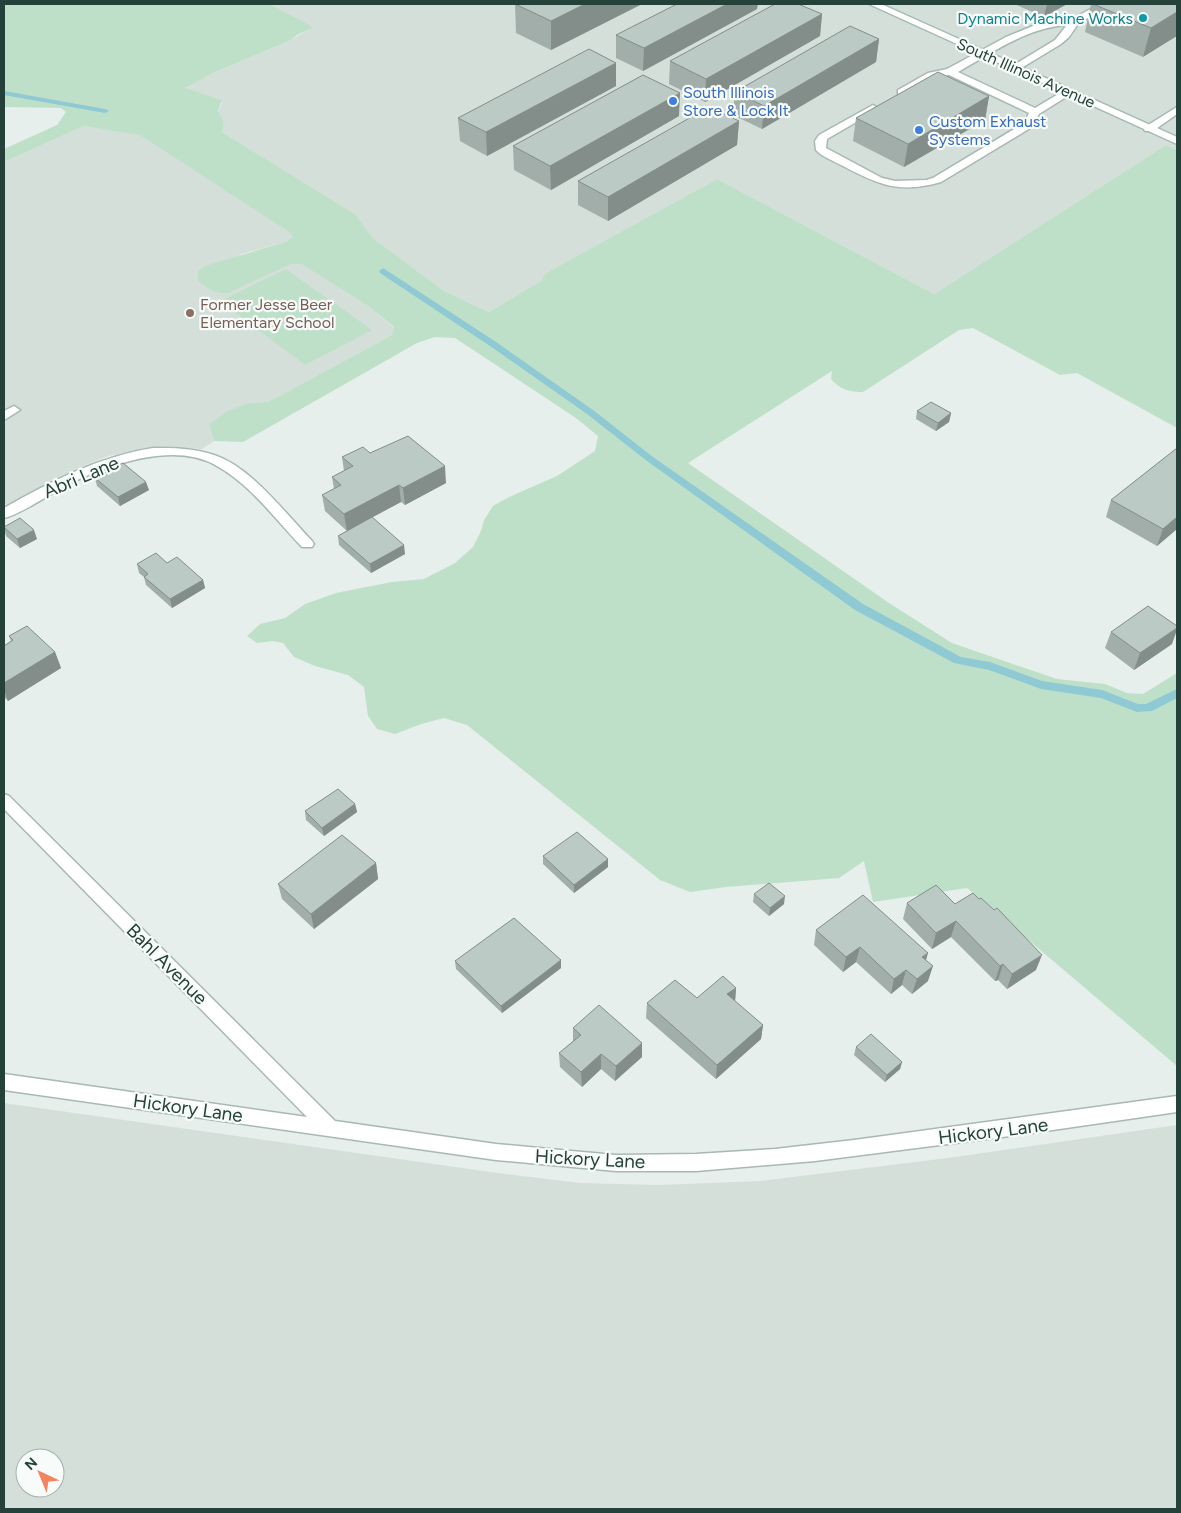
<svg xmlns="http://www.w3.org/2000/svg" width="1181" height="1513" viewBox="0 0 1181 1513" font-family="Figtree,sans-serif">
<rect width="100%" height="100%" fill="#e6efeb"/>
<path fill="#d4dfda" fill-rule="evenodd" d="M270,4H1177V150L1166,145L934,294L717,179L553,269L542,277L544,280L489,312L444,291L373,238L355,214L222,132L224,122L218,112L222,103L217,98L186,90L187,86L213,73L291,40L311,28L310,25Z
M84,126L140,134L255,209L289,232L293,237L285,242L238,255L291,264H301L368,306L394,328L392,335L283,394L267,402L249,403L209,424L214,441L202,449L156,447L108,456L62,475L4,506V162Z
M4,1103L498,1173L580,1183L659,1185L760,1181L948,1158L1177,1125V1509H4ZM25,1458H55V1488H25Z"/>
<path fill="#bfe0c8" d="M4,4H270L310,25L312,28L297,35L291,40L213,73L185,88L222,100L218,111L224,122L222,132L355,214L373,238L444,291L489,312L543,280L542,277L553,269L717,179L934,294L1166,145L1177,150V428L1077,373L1060,375L973,328L959,330L863,392C849,392 841,390 831,379L832,371L688,463L889,603L952,643L1057,679L1105,684L1127,693L1143,694L1177,673V1066L967,888L873,902L864,861L839,878L726,887L690,892L660,880L467,725L444,718L421,724L395,734L377,729L368,716L364,687L348,675L315,666L294,657L283,643L273,641L257,643L247,636L260,624L285,618L305,604L336,593L392,582L424,579L455,563L473,547L481,531L484,520L493,506L509,497L557,476L595,451L598,436L576,418L455,338L435,337L417,343L243,442L214,441L209,424L228,411L249,403L267,402L283,394L392,335L394,327L368,306L301,264H291L228,293C214,294 208,289 198,281V271L205,266L285,242L293,237L289,232L140,135L84,126L4,162V149L57,125L66,112L61,108L4,107Z
M286,269L372,330L305,365L220,301Z"/>
<g fill="none" stroke-linecap="round" stroke-linejoin="round">
<path fill="#8ec9d4" fill-rule="evenodd" d="M4,91L105,109L109,111L105,113L4,95Z
M383,268L496,342L593,410L653,457L863,604L961,657L990,662L1042,681L1102,690L1138,704H1146L1177,689V698L1152,711L1137,712L1101,698L1041,689L989,670L954,663L855,610L647,461L587,414L490,346L380,273L379,271Z"/>
<defs>
<path id="service" d="M1100,4H1111L1078,24L1069,37L1061,44L1018,70L1014,71L1009,68L1055,40L1067,25C1028,27 992,53 958,72L1035,108L1065,90L1069,89L1074,92L1039,114L1032,127L941,182C899,194 879,185 843,166C834,161 822,157 816,150L815,141L819,135L873,105L878,108L877,110L827,139L826,148L882,178L895,181L926,180L933,178L1024,123L1029,113L949,75L935,78L906,94H898V90L928,73L947,69L1006,37L1045,21L1072,19Z
M1177,107V114L1153,131H1145L1144,129L1145,127Z
M14,406L20,410L4,420V411Z"/>
<path id="minor" d="M153,448C174,448 194,448 214,455C251,467 285,513 312,541L314,544L312,547H302C276,520 251,485 217,466C175,441 111,464 71,483C52,492 22,514 4,518V508C52,481 98,457 153,448Z
M4,794L9,796L335,1121L496,1144L571,1151L616,1155L696,1154L775,1149L854,1140L1177,1096V1112L1025,1134L815,1161L696,1171H616L496,1160L4,1090V1074L307,1117L4,809Z"/>
<path id="secondary" d="M869,4H881L1177,137V144Z"/>
</defs>
<use href="#service" stroke="#a8b8b2" stroke-width="3"/>
<use href="#minor" stroke="#a8b8b2" stroke-width="3"/>
<use href="#secondary" stroke="#a4bbb3" stroke-width="3"/>
<use href="#service" fill="#fff" fill-rule="evenodd"/>
<use href="#minor" fill="#fff" fill-rule="evenodd"/>
<use href="#secondary" fill="#fff" fill-rule="evenodd"/>
</g>
<path fill="#a1aea9" d="M515,4H642L551,50L516,33Z
M1014,4H1067L1044,17Z
M1091,4H1177L1143,57L1085,32Z
M757,9L643,71L616,58V35Z
M822,14L820,36L705,102L669,84L670,61Z
M879,39L876,62L762,129L733,115L735,92Z
M616,63V86L487,156L460,141L458,118Z
M989,96L985,120L904,167L853,141L856,118Z
M679,116L551,190L514,170L513,146Z
M739,121L737,145L608,221L578,205V181Z
M917,411L951,413L949,422L936,431L916,419Z
M1177,448V529L1157,546L1106,517L1111,500Z
M370,453L446,483L405,505L401,502L372,517L405,554L371,573L339,545L338,536L347,531L325,511L322,495L334,489L332,477L344,471L342,457Z
M95,478L149,490L120,506L97,486Z
M4,527L37,539L20,548L6,536Z
M167,563L203,580L205,588L172,608L146,585L144,577L139,573L137,564Z
M1111,632L1172,644L1134,670L1105,648Z
M9,636L55,652L61,668L8,701L4,697V646L11,641Z
M355,804L357,812L324,836L306,820L305,811Z
M543,856L608,867L574,893L543,864Z
M376,863L378,879L314,929L282,899L278,884Z
M754,894L784,904L769,916L753,902Z
M907,903L955,904L1036,970L1007,989L998,980L995,981L951,937L932,949L903,919Z
M816,930L926,960L928,981L912,994L902,985L891,994L856,962L843,972L814,945Z
M561,960V968L502,1013L456,969L455,961Z
M736,988L735,1001L763,1025L761,1039L716,1079L646,1018L647,1003L697,998Z
M573,1028L642,1057L615,1081L601,1069L582,1087L560,1067L559,1053L573,1041Z
M856,1047L902,1062L900,1069L885,1082L854,1055Z"/>
<path fill="#838d89" d="M585,4H642L551,50V21Z
M727,4H758L757,9L643,71L644,48Z
M1047,4H1067L1044,17Z
M1177,12V36L1143,57L1151,28Z
M822,14L820,36L705,102L706,79Z
M879,39L876,62L762,129L764,106Z
M616,63V86L487,156L486,132Z
M680,93L679,116L551,190L550,166Z
M989,96L985,120L904,167L908,144Z
M739,121L737,145L608,221V197Z
M951,413L949,422L936,431L938,423Z
M445,466L446,483L405,505L403,488Z
M146,482L149,490L120,506L118,497Z
M399,485L401,502L347,531L344,514Z
M1177,517V529L1157,546L1163,529Z
M34,530L37,539L20,548L17,539Z
M404,545L405,554L371,573L370,564Z
M203,580L205,588L172,608L170,599Z
M1177,628V630L1172,644L1134,670L1140,653Z
M55,652L61,668L8,701L4,690V683Z
M355,804L357,812L324,836L322,828Z
M608,859V867L574,893V885Z
M376,863L378,879L314,929L311,914Z
M785,896L784,904L769,916L770,908Z
M956,921L951,937L932,949L936,933Z
M860,947L856,962L843,972L846,957Z
M928,953L924,968L922,957Z
M1042,955L1036,970L1007,989L1012,974Z
M561,960V968L502,1013L501,1006Z
M1003,964L998,980L995,981L1000,966Z
M933,966L928,981L912,994L917,979Z
M906,970L902,985L891,994L894,979Z
M736,988L735,1003L727,994Z
M763,1025L761,1039L716,1079L717,1065Z
M642,1043V1057L615,1081L616,1066Z
M601,1054V1069L582,1087L581,1072Z
M902,1062L900,1069L885,1082L887,1075Z"/>
<path fill="#bbcac4" stroke="#838d89" d="M515,4H585L551,21Z
M677,4H727L644,48L616,35Z
M775,4H798L822,14L706,79L670,61Z
M1093,4H1177V12L1151,28Z
M850,26L879,39L764,106L735,92Z
M589,49L616,63L486,132L458,118Z
M938,72L989,96L908,144L856,118Z
M643,75L680,93L550,166L513,146Z
M709,107L739,121L608,197L578,181Z
M931,402L951,413L938,423L917,411Z
M408,436L445,466L403,488L399,485L344,514L322,495L341,485L332,477L353,466L342,457L363,447L370,453Z
M1177,448V517L1163,529L1111,500Z
M123,463L146,482L118,497L95,478Z
M372,517L404,545L370,564L338,536Z
M20,518L34,530L17,539L4,527Z
M156,553L167,563L177,557L203,580L170,599L144,577L148,574L137,564Z
M1148,606L1177,626V628L1140,653L1111,632Z
M27,626L55,652L4,683V646L13,640L9,636Z
M338,789L355,804L322,828L305,811Z
M577,832L608,859L574,885L543,856Z
M342,835L376,863L311,914L278,884Z
M769,883L785,896L770,908L754,894Z
M936,885L955,904L973,893L979,899L981,898L994,910L997,908L1042,955L1012,974L1003,964L1000,966L956,921L936,933L907,903Z
M863,895L928,953L922,957L933,966L917,979L906,970L894,979L860,947L846,957L816,930Z
M514,918L561,960L501,1006L455,961Z
M723,976L736,988L727,994L763,1025L717,1065L647,1003L675,980L697,998Z
M599,1005L642,1043L616,1066L601,1054L581,1072L559,1053L581,1035L573,1028Z
M871,1034L902,1062L887,1075L856,1047Z"/>
<circle fill="#0f9aa8" stroke="#f7fbf9" stroke-width="2" cx="1143" cy="18" r="5"/>
<g fill="#3f7fe0" stroke="#f7fbf9" stroke-width="2">
<circle cx="673" cy="101" r="5"/>
<circle cx="919" cy="130" r="5"/>
</g>
<circle fill="#8d6e63" stroke="#f7fbf9" stroke-width="2" cx="190" cy="313" r="5"/>
<g text-anchor="middle" dominant-baseline="central" stroke-width="4.5" stroke-linejoin="round" paint-order="stroke">
<g font-size="16" fill="#0d838f" stroke="#f7fbf9" text-anchor="end">
<text x="1133" y="18">Dynamic Machine Works</text>
</g>
<g font-size="16" fill="#24423a" stroke="#f7fbf9">
<text transform="translate(1026 73) rotate(24)">South Illinois Avenue</text>
</g>
<g font-size="16" fill="#366cbe" stroke="#f7fbf9" text-anchor="start">
<text x="683" y="92">South Illinois<tspan x="683" dy="18">Store &amp; Lock It</tspan></text>
<text x="929" y="121">Custom Exhaust<tspan x="929" dy="18">Systems</tspan></text>
</g>
<g font-size="16" fill="#785e54" stroke="#f7fbf9" text-anchor="start">
<text x="200" y="304">Former Jesse Beer<tspan x="200" dy="18">Elementary School</tspan></text>
</g>
<g font-size="19" fill="#24423a" stroke="#f7fbf9">
<text transform="translate(81 477) rotate(-23)">Abri Lane</text>
<text transform="translate(167 964) rotate(45)">Bahl Avenue</text>
<text transform="translate(188 1108) rotate(8)">Hickory Lane</text>
<text transform="translate(993 1131) rotate(-7)">Hickory Lane</text>
<text transform="translate(590 1159) rotate(3)">Hickory Lane</text>
</g>
</g>
<rect width="1181" height="1513" fill="none" stroke="#24423a" stroke-width="10"/>
<g transform="translate(40 1473) rotate(316)"><circle r="24" fill="#f7fbf9" stroke="#a3b1ad"/>
<path d="M0-4L9 19L0 12L-9 19Z" fill="#f4845f"/>
<text y="-8" font-size="14" font-weight="bold" text-anchor="middle" fill="#24423a">N</text>
</g>
</svg>
